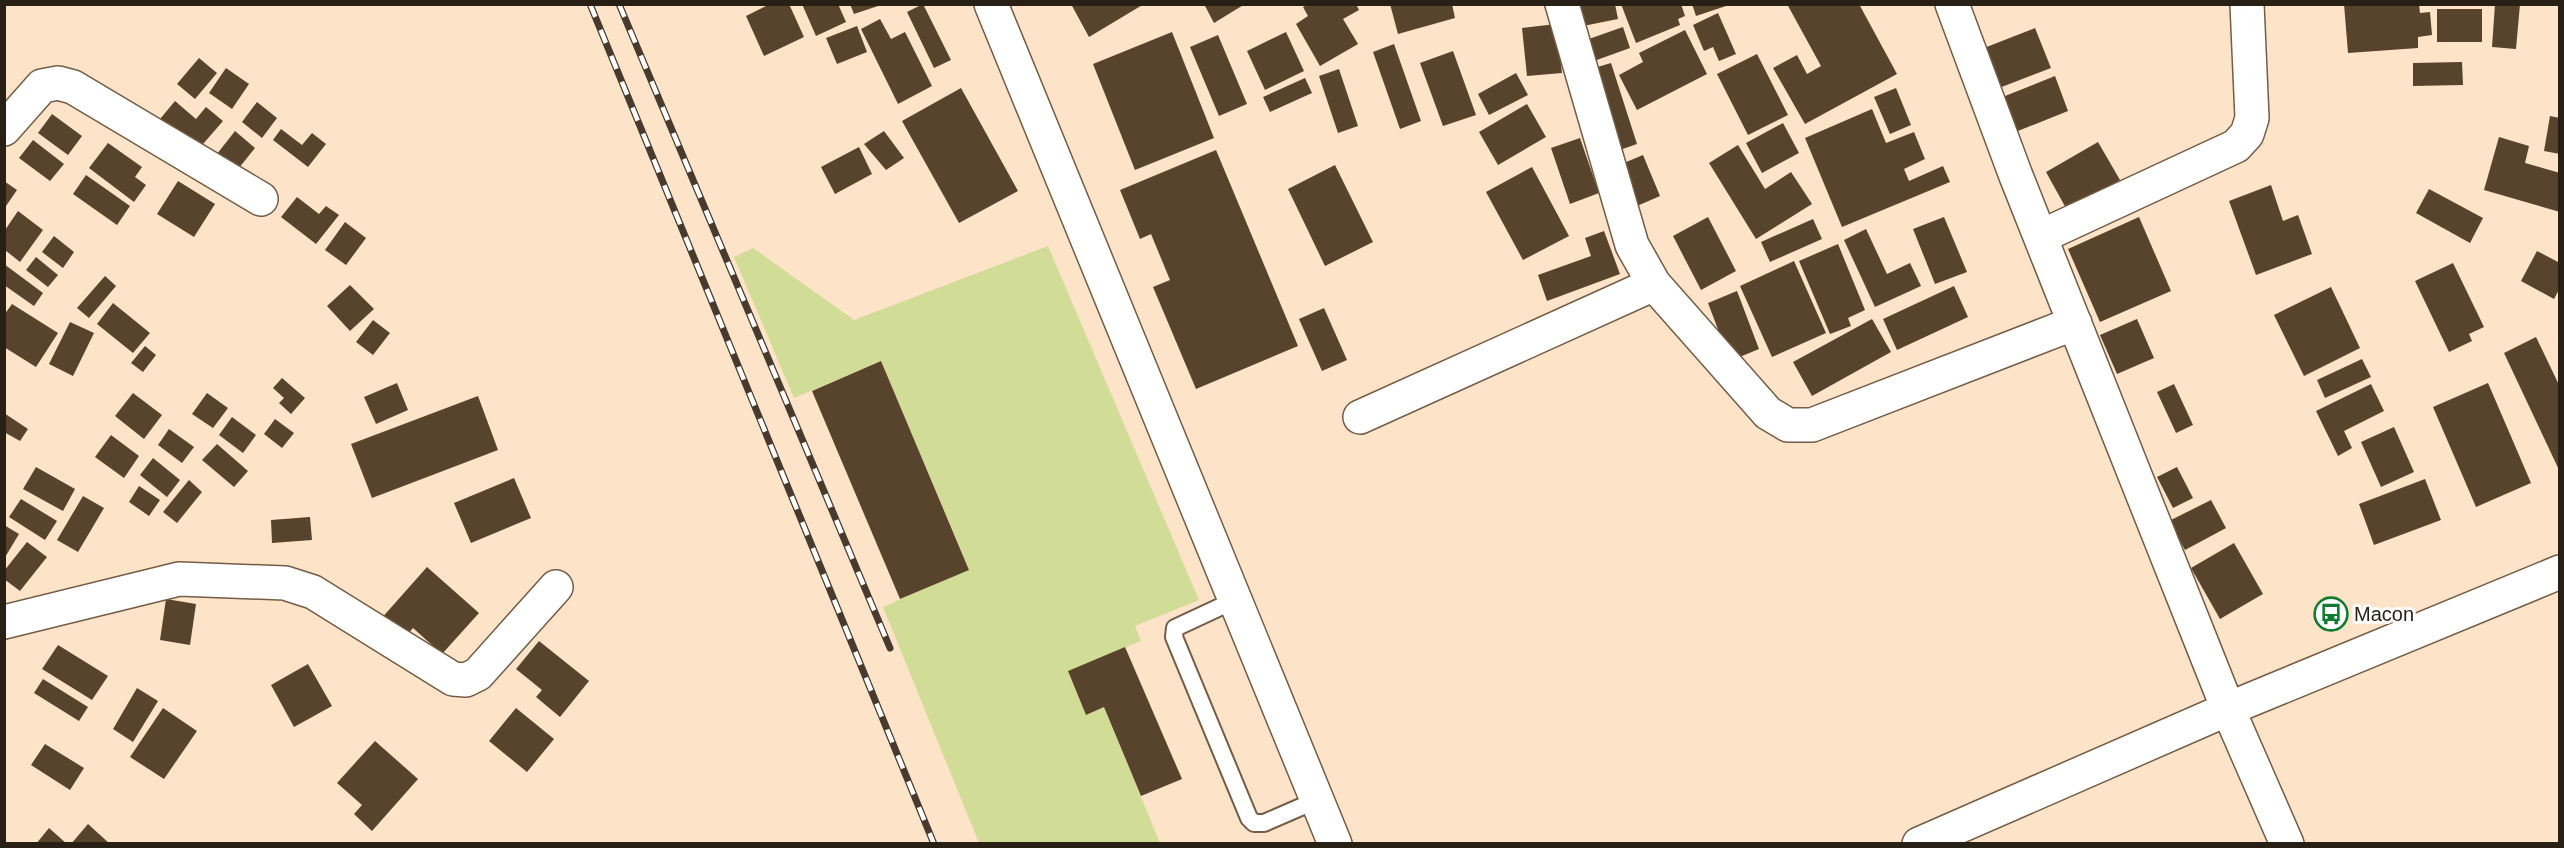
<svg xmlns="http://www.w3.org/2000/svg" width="2564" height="848" viewBox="0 0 2564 848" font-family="Helvetica,sans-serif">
<rect width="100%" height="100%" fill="#fde3c8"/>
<path fill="#d1dc96" d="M1048,246L1199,600L1135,626L1141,641L1068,671L1086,715L1104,707L1160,843H979L883,607L969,569L881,361L794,398L734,257L753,248L854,320Z"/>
<path fill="#58432c" d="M770,4H789L804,37L764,56L746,16Z
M802,4H838L846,22L816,36Z
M850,4H880L881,5L854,14Z
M923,4L951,60L934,68L907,12Z
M1071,4H1144L1089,37Z
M1204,4H1245L1214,23Z
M1309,4H1356L1359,10L1343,19L1358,44L1320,66L1296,24L1308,16L1303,7Z
M1390,4H1452L1455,18L1398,34Z
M1579,4H1615L1618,19L1583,26Z
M1621,4H1681L1685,16L1678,19L1680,25L1636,43Z
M1692,4H1729V5L1696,16Z
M1787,4H1859L1897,74L1805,124L1773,68L1797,55L1807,74L1821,66Z
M2344,4H2419L2420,13L2430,12L2432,35L2418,37V48L2348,53Z
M2495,4H2520L2516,49L2492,47Z
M2437,9H2482V42H2437Z
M1718,13L1736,54L1719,61L1713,47L1704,51L1693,25Z
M880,19L891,39L905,32L932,86L898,104L861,29Z
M1556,24L1562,73L1527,76L1522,28Z
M857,26L867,52L837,64L826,38Z
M1623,27L1630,48L1594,61L1586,40Z
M2035,28L2051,68L1999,88L1984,48Z
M1685,30L1707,74L1637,110L1619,75L1643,62L1639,53Z
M1172,32L1214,138L1135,170L1093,64Z
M1286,32L1304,71L1265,90L1247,51Z
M1218,35L1247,104L1219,116L1190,47Z
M1394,44L1421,121L1400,129L1373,52Z
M1453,51L1476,115L1443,126L1420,63Z
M1757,54L1788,115L1748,135L1717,74Z
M199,58L217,73L195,99L177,84Z
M2462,62L2463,85L2413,86V63Z
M1611,63L1637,144L1617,151L1591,69Z
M226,68L249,84L232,109L209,93Z
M1339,69L1358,126L1338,133L1319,76Z
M1516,73L1528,95L1489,115L1478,94Z
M2055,76L2068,111L2013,133L2000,98Z
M1305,78L1312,93L1270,112L1263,97Z
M961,88L1018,191L959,223L902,121Z
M1896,88L1911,125L1890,134L1874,97Z
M175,101L196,119L206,107L223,121L197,151L160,119Z
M257,102L277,118L262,138L242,122Z
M1527,104L1546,137L1498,165L1479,132Z
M1872,109L1886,143L1914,132L1925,159L1904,169L1909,181L1943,166L1950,182L1842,227L1805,138Z
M52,114L82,136L68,155L38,133Z
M2550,116L2560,118V154L2544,151Z
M1783,123L1799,153L1762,173L1746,143Z
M281,129L302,145L312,133L326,144L308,167L273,140Z
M235,131L255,148L226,184L206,168Z
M884,131L904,158L886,170L864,144Z
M2499,137L2529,146L2525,163L2560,173V212L2484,190Z
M1580,138L1599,193L1570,204L1551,148Z
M33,140L64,164L50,181L19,158Z
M2098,142L2120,180L2067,210L2046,172Z
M108,143L142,167L135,177L146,185L134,202L89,168Z
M1738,145L1765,189L1791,172L1812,204L1756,239L1709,163Z
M859,147L872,174L835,194L821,167Z
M1216,150L1298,346L1196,389L1153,287L1170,280L1151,234L1140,239L1120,190Z
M1643,155L1660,196L1637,206L1619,165Z
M1335,165L1373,242L1325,266L1288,189Z
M1532,167L1569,236L1523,260L1486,192Z
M86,175L130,206L117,225L73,194Z
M4,181L17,190L4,209Z
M178,181L215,204L194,237L157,214Z
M2271,185L2283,221L2298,215L2312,254L2256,275L2229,201Z
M2429,189L2483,218L2470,243L2416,213Z
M297,197L319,214L326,206L339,215L316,244L281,217Z
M18,211L43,230L20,262L5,250V230Z
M1708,217L1736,271L1701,290L1673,236Z
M1944,217L1967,272L1935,284L1913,229Z
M2139,217L2171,291L2100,322L2068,249Z
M1813,219L1822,239L1770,262L1761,242Z
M345,222L366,238L346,265L325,250Z
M1866,229L1887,274L1910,263L1921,286L1875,307L1844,240Z
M1604,231L1620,274L1547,301L1538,275L1591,256L1585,238Z
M54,236L74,252L63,268L42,252Z
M1838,244L1865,310L1848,318L1851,326L1830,334L1799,261Z
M2537,251L2560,263V288L2554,299L2521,281Z
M36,257L58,275L48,287L26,270Z
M1794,261L1826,333L1772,357L1740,286Z
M2453,263L2484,327L2469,334L2472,341L2449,352L2415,281Z
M4,264L43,293L34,306L4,285Z
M105,276L116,286L89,318L77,308Z
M350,285L374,309L350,331L327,306Z
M1954,286L1968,317L1897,350L1883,319Z
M2331,287L2360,348L2304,376L2274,315Z
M1737,291L1759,349L1730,361L1708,303Z
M113,303L150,333L133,353L97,324Z
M12,304L58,333L36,367L4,347V315Z
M1324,308L1347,360L1322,371L1299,319Z
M1872,319L1891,352L1812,396L1793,362Z
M2137,319L2154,358L2117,374L2100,335Z
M373,320L390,333L373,355L356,342Z
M70,322L94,333L73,376L49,364Z
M2536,337L2560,387V472L2504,353Z
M145,346L156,355L143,372L131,363Z
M2362,359L2371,377L2325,398L2317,380Z
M881,361L969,570L900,599L812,391Z
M282,378L305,398L291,414L279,403L284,398L273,388Z
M397,383L408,410L376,424L364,397Z
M2488,383L2531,483L2476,507L2433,407Z
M2174,384L2193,425L2176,433L2157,392Z
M2371,384L2384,411L2344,431L2352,448L2338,456L2316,411Z
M133,393L162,415L144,439L115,416Z
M207,393L228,408L213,428L192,414Z
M478,396L498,450L372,498L351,444Z
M4,413L28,429L20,441L4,432Z
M232,417L256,435L243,453L219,435Z
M275,419L294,433L282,448L264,434Z
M2394,427L2414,472L2381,487L2361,442Z
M169,429L194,447L182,463L158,445Z
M111,435L139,456L124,478L95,457Z
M217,444L248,471L234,487L202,460Z
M153,458L180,480L167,497L140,475Z
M36,467L75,489L63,511L23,489Z
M2177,467L2193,498L2173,508L2157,477Z
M514,478L531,518L471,543L454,503Z
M2425,479L2441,520L2374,545L2359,504Z
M189,480L202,492L177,523L163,512Z
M139,486L160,500L149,516L129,502Z
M83,496L104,508L78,552L57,540Z
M21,499L57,521L45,540L9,517Z
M2211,500L2226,528L2185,550L2169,521Z
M310,517L312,540L272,543L271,520Z
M4,525L19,534L4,559Z
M27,542L47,557L20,591L4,579V571Z
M2234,543L2263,594L2220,619L2191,568Z
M427,567L479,613L442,654L413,628L402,641L380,620Z
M166,599L196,604L190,645L160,640Z
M539,641L589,681L560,717L536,697L542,690L516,669Z
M58,645L108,676L92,700L42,669Z
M1125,647L1182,779L1141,796L1104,707L1086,715L1068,671Z
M308,664L332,706L294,727L271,685Z
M43,679L88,707L79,721L34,693Z
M137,688L158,701L133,742L113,729Z
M163,708L197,731L164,779L130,757Z
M516,708L554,739L527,772L489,741Z
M375,741L418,779L372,831L354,814L362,805L337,783Z
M45,744L84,768L70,790L31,765Z
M88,824L110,844H71Z
M49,828L67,844H36Z"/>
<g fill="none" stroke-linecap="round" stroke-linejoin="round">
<defs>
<path id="lane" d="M1235,600L1175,628L1174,637L1249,818L1254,823H1264L1317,800"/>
<path id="street" d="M991,4L1335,844
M1562,4L1632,245L1654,284L1768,413L1788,425H1812L2075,323
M1952,4L2016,176L2228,709L2287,844
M4,129L42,86L58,83L73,87L261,199
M2042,236L2236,146L2247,134L2252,118L2247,4
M1360,417L1654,284
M4,622L179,579L285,583L313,592L453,679L466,680L478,674L556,587"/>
<path id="secondary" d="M1919,844L2228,709L2560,572"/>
</defs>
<use href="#lane" stroke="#735d45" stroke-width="20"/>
<use href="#street" stroke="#735d45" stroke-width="36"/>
<use href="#secondary" stroke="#735d45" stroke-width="36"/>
<use href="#lane" stroke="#fff" stroke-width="16"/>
<use href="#street" stroke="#fff" stroke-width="33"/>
<use href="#secondary" stroke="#fff" stroke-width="33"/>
<defs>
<path id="rail" d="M590,4L934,844
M619,4L890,648"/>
</defs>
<use href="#rail" stroke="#463b2e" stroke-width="7"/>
<use href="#rail" stroke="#fff" stroke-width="4.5" stroke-dasharray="14" stroke-linecap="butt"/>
</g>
<defs>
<symbol id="bus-ring" viewBox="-11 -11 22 22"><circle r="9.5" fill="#fff" stroke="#107c31" stroke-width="1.5"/><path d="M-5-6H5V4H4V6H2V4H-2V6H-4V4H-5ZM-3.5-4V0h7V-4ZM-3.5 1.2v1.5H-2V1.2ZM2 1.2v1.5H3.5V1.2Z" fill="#107c31"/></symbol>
</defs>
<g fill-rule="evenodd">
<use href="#bus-ring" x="2312" y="595" width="38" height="38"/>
</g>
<g text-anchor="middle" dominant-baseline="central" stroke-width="6" stroke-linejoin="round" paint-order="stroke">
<g font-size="20" fill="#281f15" stroke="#fff" text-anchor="start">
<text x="2354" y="614">Macon</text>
</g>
</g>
<rect width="2564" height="848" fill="none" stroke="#281f15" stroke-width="12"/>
</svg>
